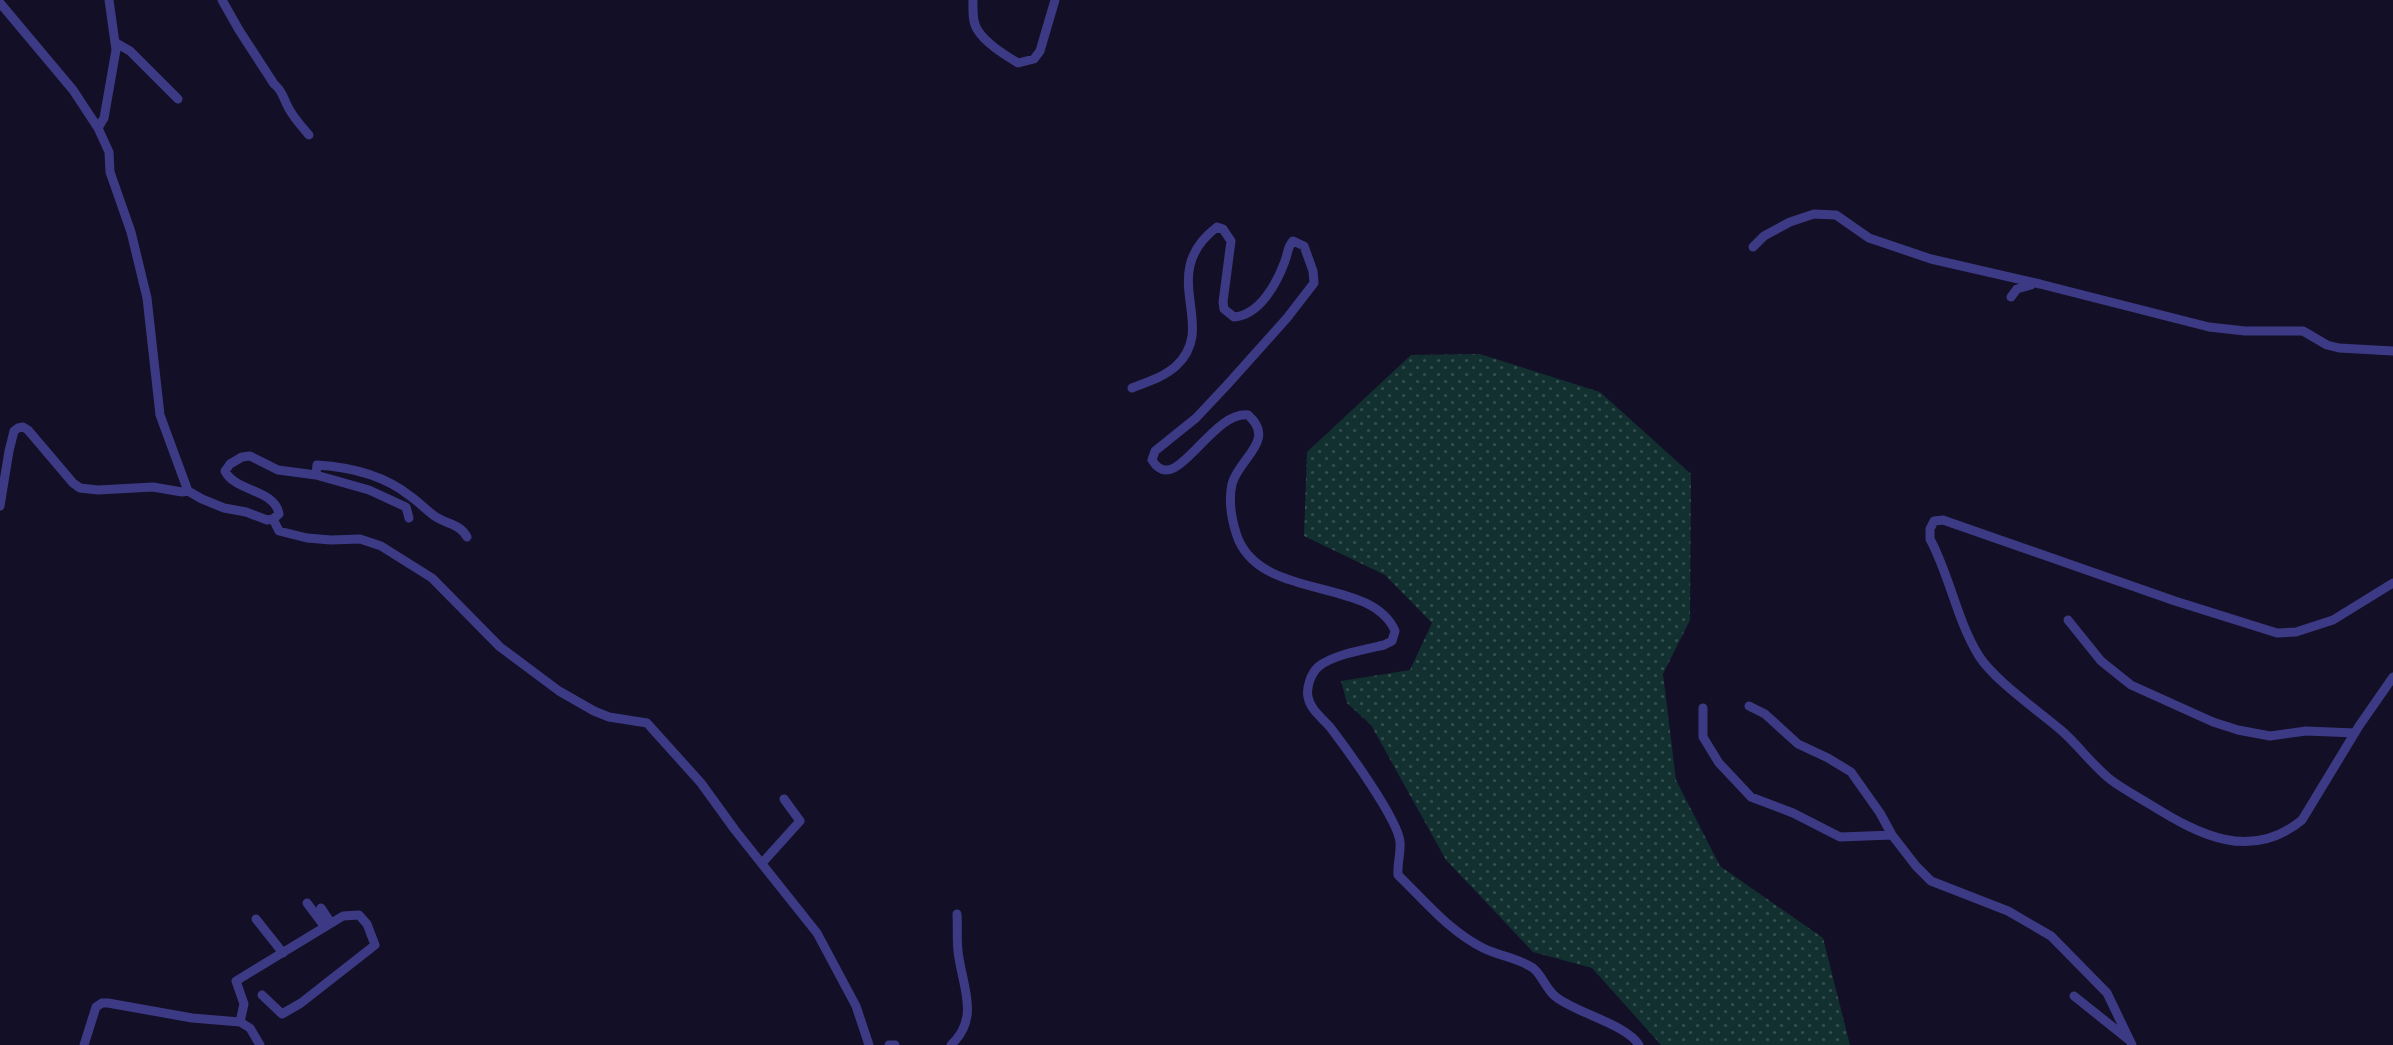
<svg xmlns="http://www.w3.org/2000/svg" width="2393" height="1045" viewBox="0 0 2393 1045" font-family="Roboto,sans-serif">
<defs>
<pattern id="grass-dots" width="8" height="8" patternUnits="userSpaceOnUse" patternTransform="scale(1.75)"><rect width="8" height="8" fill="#12302f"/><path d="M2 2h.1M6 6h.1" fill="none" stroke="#344d4e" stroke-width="1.8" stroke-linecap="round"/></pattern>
</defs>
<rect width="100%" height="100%" fill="#130f26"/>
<path fill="url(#grass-dots)" d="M1480,354L1600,392L1691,474L1690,620L1663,674L1676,780L1720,866L1823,938L1850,1045H1661L1592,968L1533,952L1446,860L1371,725L1347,703L1341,681L1410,670L1432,623L1385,575L1304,536L1307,452L1411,355Z"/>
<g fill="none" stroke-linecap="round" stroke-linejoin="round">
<path stroke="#3d3a85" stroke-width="9" d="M222,0L239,30L274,84C282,90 283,97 287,105C292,116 301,126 309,135
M973,0C973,9 972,21 977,29C985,43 1005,55 1018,63L1034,59L1040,51L1055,0
M0,3L73,90L98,128L109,152L110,172L131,232L147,298L160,415L188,491L202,499L224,508L246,512L267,520L273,519L279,531L307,538L331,540L360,539L381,546L432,578L500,647L559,691L594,711L609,717L647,723L701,783L735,830L817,933L856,1006L869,1045
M116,43L130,51L178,99
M98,128L104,118L116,50L109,0
M1753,247L1764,236L1790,222L1814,214L1836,215L1869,238L1931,259L2040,284L2209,327L2245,331H2303L2327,345L2339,348L2393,351
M2011,297L2017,289L2031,285
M1132,388C1147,382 1164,377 1176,366C1220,326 1155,274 1217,227L1223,229L1231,241L1223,302L1224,309L1234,317C1260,315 1277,283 1285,261C1288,254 1287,247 1293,241L1304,246L1313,271L1314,283L1287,318L1227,385L1196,418L1155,451L1152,460C1176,499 1210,411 1248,415C1277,440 1239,458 1232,484C1228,502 1232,524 1239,541C1267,601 1372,577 1395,631L1392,641L1384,645C1366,649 1332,655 1318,667C1311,674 1306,687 1308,697C1310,709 1322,718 1330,727C1346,748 1398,819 1400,842C1401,853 1397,864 1398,875C1425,901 1449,931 1483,948C1499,956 1518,958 1533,968C1543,976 1546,990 1556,997C1576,1013 1626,1024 1639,1045
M316,475L317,465C349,467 384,475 410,496C419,502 426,510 436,517C447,524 460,524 467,537
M0,506L9,451L14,431L18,428L23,427L28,430L73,483L80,488L98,490L153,487L182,492L188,491
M273,519L279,514C275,489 235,492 225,471L230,464L242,457L250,456L278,470L316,475L369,490L406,507L409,518
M2393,583L2333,620L2296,632L2277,633L2175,601L1943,520L1934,521L1930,529V539C1950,576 1957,621 1979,656C1994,680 2040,712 2062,731C2079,746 2093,766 2111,780C2123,789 2138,797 2151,805C2199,835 2251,862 2302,820L2359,726L2393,677
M2068,620L2101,661L2131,685L2213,722L2238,730L2270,736L2306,731L2355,733
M1749,706L1765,714L1798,744L1828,758L1851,772L1880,813L1892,835
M1703,708V737L1719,763L1751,797L1793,813L1840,837L1892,835L1916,866L1931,881L2008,911L2051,936L2107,993L2132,1045
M763,862L800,821L784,799
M307,903L325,927
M321,908L331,923
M256,919L283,953
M2074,996L2129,1040
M240,1022L244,1004L236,981L343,916L359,915L367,924L375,945L301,1003L282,1014L262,995
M84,1045L96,1007L102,1003H108L192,1018L240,1022L250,1028L260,1045
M889,1045H895
M951,1045C979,1019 964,990 959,958C956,943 958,928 957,914"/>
</g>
</svg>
